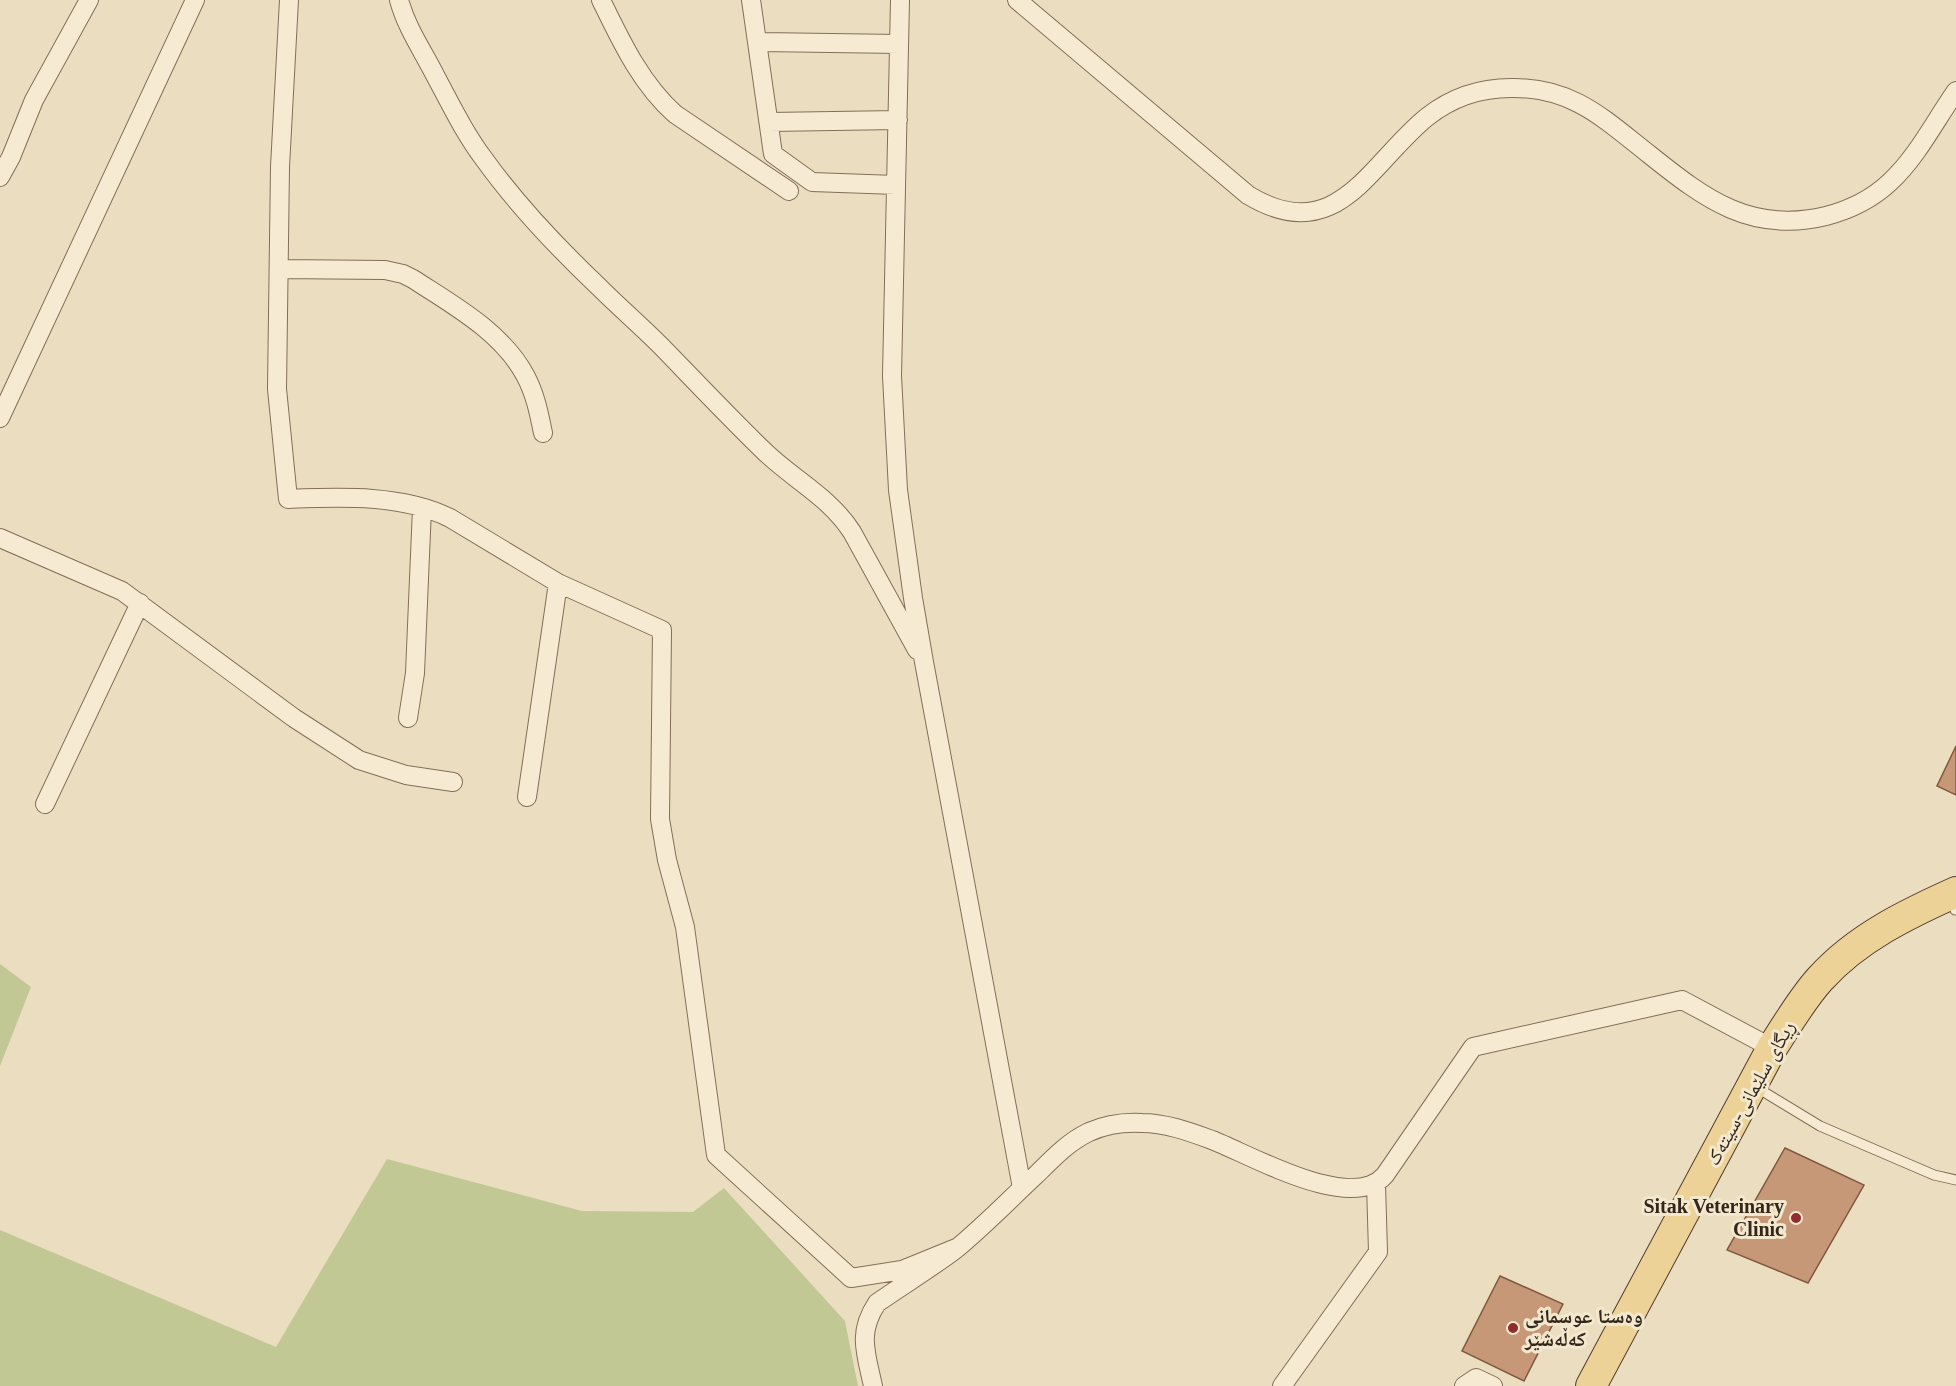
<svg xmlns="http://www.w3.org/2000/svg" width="1956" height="1386" viewBox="0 0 1956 1386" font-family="'Times New Roman','Noto Naskh Arabic',serif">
<rect width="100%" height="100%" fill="#ebddbf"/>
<path fill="#c2c894" d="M0,964L31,987L0,1066Z
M387,1159L582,1211L693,1212L724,1188L845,1321L858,1386H0V1230L276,1347Z"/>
<path fill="#c79877" stroke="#805940" stroke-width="1.5" d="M1956,746V795L1937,786Z
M1785,1148L1864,1185L1808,1283L1727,1250Z
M1500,1276L1563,1304L1524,1381L1462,1351Z"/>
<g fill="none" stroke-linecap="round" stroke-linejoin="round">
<defs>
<path id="service" d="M1955,910H1956
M1764,1092L1820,1126L1934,1175L1956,1180"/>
<path id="minor" d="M289,0L280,167L277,389L288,499C340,497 402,494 450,518L558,583L662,630L660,819L667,860L685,927L716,1155L851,1278L902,1270L956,1248
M399,0C407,29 423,51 436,77C451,105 465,134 484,159C517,205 558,248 599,287C619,307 641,326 661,346C695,381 728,416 763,450C792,479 829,496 852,532L917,650
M601,0C621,41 641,84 675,114L789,191
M751,0L773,154L812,182L896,185
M900,0L892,376L898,490L913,598L924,662L1022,1188
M1017,0L1248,195C1337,249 1369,164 1427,117C1451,98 1480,88 1511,88C1573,87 1604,119 1650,155C1705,199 1751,234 1826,216C1849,210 1872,199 1890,182C1917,157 1935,121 1956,91
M757,42L899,44
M769,122L898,120
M0,177L11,157L34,100L89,0
M280,269L385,270L403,274L413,279C453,305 502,332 525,375C535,393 539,413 543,433
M0,418L195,0
M0,538L122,591L294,718L359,760L406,775L453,782
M408,718L415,673L422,508
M527,797L558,583
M45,804L140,603
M873,1386C866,1353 857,1333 877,1303C903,1285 931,1268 956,1249C984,1226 1010,1199 1036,1175C1052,1159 1068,1142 1089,1132C1105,1125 1124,1122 1142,1123C1166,1123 1190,1132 1212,1140C1251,1155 1352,1214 1385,1175L1473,1047L1682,1000L1772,1048
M1282,1386L1378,1252L1376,1184
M1464,1386L1476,1378L1493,1386"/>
<path id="primary" d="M1591,1386L1772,1048C1787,1025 1801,1000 1820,979C1857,938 1907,914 1956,892"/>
</defs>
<use href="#service" stroke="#826f59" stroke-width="11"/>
<use href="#minor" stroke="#826f59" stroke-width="20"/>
<use href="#primary" stroke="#503d2d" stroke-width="32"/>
<use href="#service" stroke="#f6ebd2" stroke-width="9"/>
<use href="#minor" stroke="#f6ebd2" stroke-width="18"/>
<use href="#primary" stroke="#edd298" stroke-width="30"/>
</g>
<g fill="#8e2c2e" stroke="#f3e8ce" stroke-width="2">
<circle cx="1796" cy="1218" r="6"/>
<circle cx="1513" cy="1328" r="6"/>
</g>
<g text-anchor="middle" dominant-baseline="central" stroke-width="6" stroke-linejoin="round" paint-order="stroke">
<g font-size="20" fill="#33271c" stroke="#f3e8ce">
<text transform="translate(1750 1093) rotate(-61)">ڕیگای سلێمانی-سیتەک</text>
</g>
<g font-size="20" font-weight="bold" fill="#33271c" stroke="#f3e8ce" text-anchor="end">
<text x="1784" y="1206">Sitak Veterinary<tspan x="1784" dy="23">Clinic</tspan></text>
<text x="1525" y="1316" text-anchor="start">وەستا عوسمانی<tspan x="1525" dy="23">کەڵەشێر</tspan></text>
</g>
</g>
</svg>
